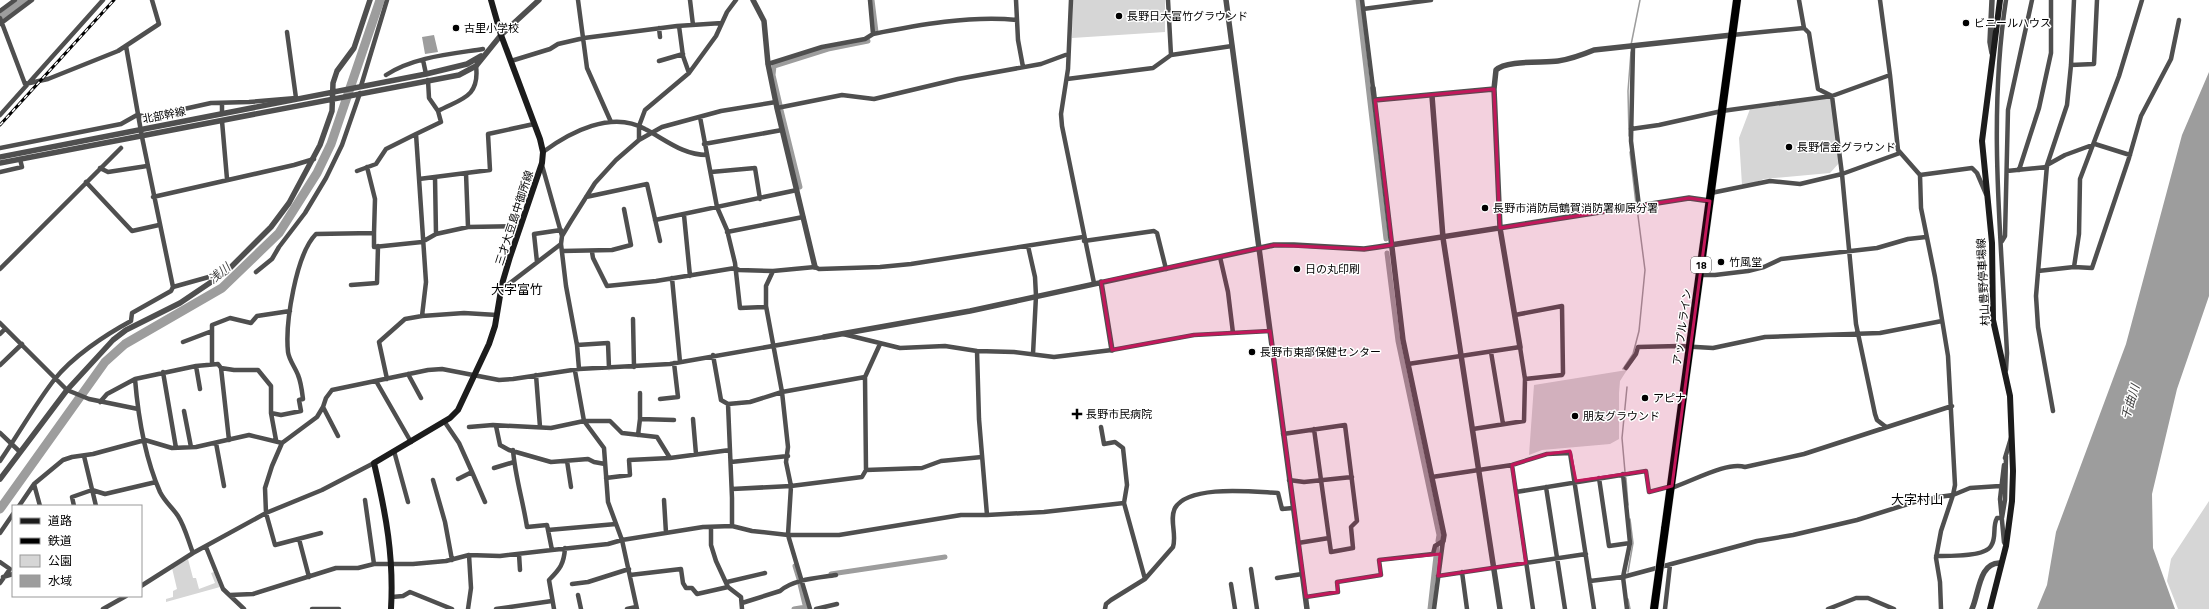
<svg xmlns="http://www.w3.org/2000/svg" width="2209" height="609" viewBox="0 0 2209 609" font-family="'Titillium Web','Noto Sans JP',sans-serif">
<rect width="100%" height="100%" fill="#fff"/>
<path fill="#d6d6d6" d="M1073,0H1165V32L1072,38Z
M1831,98L1840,162L1830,173L1764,179L1751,184L1742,185L1739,138L1750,109Z
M1627,370L1620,381L1619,393V439L1610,444L1542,450L1529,455L1534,385Z
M2209,501V609H2178L2167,581L2171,559Z
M188,559L193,578H196L199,589L215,583L211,573L214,572L220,587L166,602V599L173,597V591L177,589L172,568Z"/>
<path fill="#9d9d9d" d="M434,35L438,52L425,54L422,37Z
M2209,72V296L2177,389L2152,494L2153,548L2175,609H2037L2047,585L2056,532L2126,344L2182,135Z"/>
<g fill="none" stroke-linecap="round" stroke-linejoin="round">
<path stroke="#9d9d9d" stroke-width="1.5" d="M1631,45L1640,0
M1629,136L1628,91L1631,52
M1630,152L1636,204
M1623,369L1633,354L1639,331L1645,270L1637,208
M1625,472L1622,438L1627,387
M1626,478L1628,505
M1628,572L1633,543L1630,519
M1628,599L1630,609"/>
<path stroke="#9d9d9d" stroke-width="5" d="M872,0L876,32
M1358,0L1386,239
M780,105L773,75L774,66L828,49L868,41
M781,110L800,187
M1387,253L1398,341L1439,535L1438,541
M795,566L799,579
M831,574L945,557
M800,584L806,609
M794,609L806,607
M1430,609L1437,547"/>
<path stroke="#9d9d9d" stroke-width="9" d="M0,19L25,0
M0,509L105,362L125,344L222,288L279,233L317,173L331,144L380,0"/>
<defs>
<path id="trunk" d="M1665,529L1737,0"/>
</defs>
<use href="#trunk" stroke="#dbdbdb" stroke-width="9"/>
<path stroke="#4f4f4f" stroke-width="4.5" d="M578,0L587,68L611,122
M690,0L693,25
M1016,0L1018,40L1023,67
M1071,0L1068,69L1061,114L1062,126L1094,283
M1168,0L1171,55
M1362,0L1373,88
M1799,0L1804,28L1809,33L1818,89L1832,96L1890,75
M1880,0L1890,75L1898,150L1920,175L1921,208L1935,277L1948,356L1955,485L1953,495L1941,531L1936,558L1940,582L1941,609
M1363,9L1431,0
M0,11L15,0
M0,18L25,84L48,79L118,51L159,24L152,0
M0,24L32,0
M679,26L683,56L689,73
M659,28L660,37
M873,34C917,25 972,15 1017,20
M1732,35L1804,28
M1633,47L1631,141L1639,206
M423,60L426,74
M511,61L550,49L558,44L584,38L677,26L722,23
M659,61L683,54
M768,64L822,47L865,39L873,34L870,0
M2071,65L2094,64L2097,0
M386,75C413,57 451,54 483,49
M1067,79L1153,68L1171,55L1232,46
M428,80L429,98L438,111
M361,86L387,0
M777,108L842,95L874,99L958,79L1041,64L1068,54
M222,114V103
M0,115L103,0
M700,117L717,207L727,230L735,263L740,308L766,307
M222,121L227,179
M1631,129L1659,125L1722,111L1832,96L1842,174L1800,184L1770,181L1711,193
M639,140V126L645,110L689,73L716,36L727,12L736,0
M704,144L782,130
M0,148L121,124L137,115L148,117L211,103L249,102L296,98L287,32
M543,152C570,132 612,110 645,129C666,140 683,155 707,155
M542,165L562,236
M2047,165L2065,155L2095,144L2130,155
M367,167L375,199L374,233
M100,168L108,172L147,166
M2019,170L2039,108L2051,53V0
M357,171L376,164L386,149L416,134
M2007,171L2047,167
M0,172L22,167L20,159
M711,172L755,168L760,199
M1920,175L1972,168L1977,173L1986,194
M435,177L436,234
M419,179L466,173
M86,182L132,231L159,225
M153,197L294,165L314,159
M586,197L647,184L660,241
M684,215L690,276
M655,220L797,190
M468,227L466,173L490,170L488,134L534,124
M727,232L803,217
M1084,241L1154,231L1157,233L1166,269
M2002,241L2005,236L2008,110L2032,0
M1028,246L1035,277L1036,296L1033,354
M562,251L612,250L631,245L624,209
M592,252L593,258L607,286L656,281L735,268L739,270L773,271L815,267L819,269L880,267L911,264L1083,237
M1220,257L1228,292L1233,333
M537,262L534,234L561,230
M2074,267L2079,234L2080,179L2119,76L2142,0
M0,269L121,148
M2038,271L2074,267L2092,268L2129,158L2141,116L2171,59L2179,20
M256,272L272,259L279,247L305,213L326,178L342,145L360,93
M1700,275H1715L1748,271L1764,267L1781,259L1877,248L1908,239L1926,237
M672,278L680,362
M351,285L377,283L378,246
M173,287L223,273
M501,290L561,244
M1515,315L1562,306L1563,373L1562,375L1525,379
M422,316L464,313L497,315
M633,319L634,367
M0,323L67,390L89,399L138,409
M0,334L5,329
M843,334L900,348L945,346L977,351L1014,352L1054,357L1112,350L1194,335L1270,331
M183,342L212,331
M577,345L608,343L609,368
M977,351L979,419L987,515L1044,512L1124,503L1127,485L1123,448L1115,442L1104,444L1101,427
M1491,352L1503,424
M713,355L721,400L728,404L732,498V526
M212,364V325L230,318L251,323L257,316L290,311
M1408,364L1520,347L1525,379L1524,421L1473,429
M0,365L22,344
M196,366L200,389
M221,368L234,370H258L271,386V413L276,440
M1626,368L1636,354L1638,347L1679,346L1713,348L1765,337L1880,333L1942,321
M579,369L577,345L566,286L561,244L562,236L571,221L595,183L616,160L639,140L662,127L721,111L776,102
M2006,370L2007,353C2001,236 1988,117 2006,0
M575,371L584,421L604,448L608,502L622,540L637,609
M163,372L176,448
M408,374L421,398
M536,375L540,427
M387,379L379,342L405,319L422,316L426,282L416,134L441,122L438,111C460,99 480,98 476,66
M376,381L411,442
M660,399L678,397L674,363
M100,402L107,394L135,379
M728,404L750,402L782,392L766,306V286L773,271
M323,407L338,436
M184,411L191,447
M2053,411L2038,327L2036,296L2047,165L2067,105L2071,65L2074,0
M271,413L281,415L301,411L299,400L303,399C302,391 301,382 298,375C295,367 289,360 288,352C285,323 296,254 316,234L374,233V247L422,242L436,234L468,227L521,226
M640,419V393
M693,419L696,454
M444,421L459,443L472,472L458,479
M496,426L500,445L509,450L551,462L588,459L594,462L605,464
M469,427L493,425L551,428L584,421H610L622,433L657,437L670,458
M1886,427L1877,420L1875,414L1856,324L1842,174L1900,153
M1314,429L1329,538
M0,433L19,451
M1283,434L1345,425L1357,521L1351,527L1353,548L1331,552L1329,538L1298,543
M638,435L640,419L674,420
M216,443L224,486
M513,450C515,476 523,501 527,527L547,525L552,550
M394,451L408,502
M84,456L96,506
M2005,458L2011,438
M0,461C18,435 34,406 54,380C72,357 105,335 131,321L132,313L171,291L173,287L142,137L126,46
M567,461L571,487
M731,462L788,456
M1512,465L1533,609
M2004,465L2000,499L2004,542L2006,546
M494,468L514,462
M866,470L922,468L941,461L982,457
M472,472L485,502
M1623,474L1630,543L1623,577L1627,609
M1432,477L1512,465L1547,454L1570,453L1594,609
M606,478L630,475L629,460L670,458L730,450
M1599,478L1609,546L1630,543
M433,480L445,522L452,560
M1289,480L1304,482L1352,477
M791,486L862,477L866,470L865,377L880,344
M1546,487L1565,609
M1671,488C1691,482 1727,461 1745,467L1804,454L1952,406
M732,489L791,486
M1516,492L1646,471L1649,492L1672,486
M365,500L374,564
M664,500L666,533
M1124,503L1145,579
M19,506L34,484
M40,506L34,484L63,460L72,457L93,454L145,440L172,448L196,447L249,435L282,443
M74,506L72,497L92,490L105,494L156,482
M711,527V545L716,561L728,587
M548,530L616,524
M0,533L13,514
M321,533L275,545L266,513L265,488L272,466L282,443L317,417L323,407L326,398L332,390L428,370L442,369L499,380L513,379L579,369L670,364L824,337
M299,539L309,577
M206,547L223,589L244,609
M193,553C188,540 185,527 178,516C172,507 165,502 160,492C145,458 138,415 135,379L196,366L218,364L221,368L229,440
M519,554L520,570
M1936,556C1949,556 1985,557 1991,546C1997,537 1992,527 1997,518H2002L2005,500L2006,456
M0,562L10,569L0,583
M1251,569L1257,609
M1462,572L1467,609
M630,575L681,569L683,583L686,588H692L697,594L728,587L741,597L742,609
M1438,576L1586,554
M3,577L13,574
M1277,578L1302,574
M1590,581L1623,577L1757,541L1793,535L1857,520L1924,499L1953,495L1970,488L2000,486
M727,582L765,573
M572,584L588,582L629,569
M1231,584L1235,609
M141,586L193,553L266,513L322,490L374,463
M230,595L253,594L336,568H358L374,564H413L446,561L469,555L500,556L552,550L608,544L622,540L703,527L732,526L752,531L788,535H839L961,515H987
M578,595L581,609
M392,597L403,596L410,592L452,609
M1306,597L1338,592L1337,582L1381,575L1379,560L1433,554L1435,546L1443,541
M742,603L780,591C794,579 818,578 836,575
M103,609L126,596
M312,609H339
M468,609L471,588L469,555
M496,609L552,601
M554,609L549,580C560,569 564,564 565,548
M627,609L636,607
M810,609L788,535L791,486L786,462L788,447L782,392L865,377
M816,609L837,604
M1105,609L1106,604L1111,600L1145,579L1173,547C1177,534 1169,520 1175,508C1189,484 1255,492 1278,493L1282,509L1293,508
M1434,609L1443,541
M1665,609L1670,565
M1828,609L1856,598H1868L1894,609"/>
<path stroke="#4f4f4f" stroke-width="5.5" d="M753,0L764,21L768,64L777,108L815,267
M1226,0L1307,609
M1992,0L1990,42L1992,53
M1373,88L1403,340L1444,535L1443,541
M1432,96L1443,238L1500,609
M1375,100L1494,89
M0,157L426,74L467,64L481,56
M0,163L459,75L476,66L501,35L539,0
M1101,282L1112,350
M824,337L970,311L1274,245H1294L1364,249L1378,247L1689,198L1710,201
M1520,347L1500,228L1494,89L1496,70C1506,60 1543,63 1558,61C1571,59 1582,55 1594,50L1732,35
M0,479L67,390L113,340L126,330L180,303L226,272L271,227L289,203L320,145L332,111L333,83L337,71L354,48L370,0
M1972,609C1979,594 1979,561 2001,563"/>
<path stroke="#1c1c1c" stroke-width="6" d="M391,609C394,557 386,514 374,463L450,418L458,410L489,344L495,326L502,284L510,257L542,163L543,152L540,139L501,35L491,0
M1990,609L2006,546L2012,501L2013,471L2010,396L1993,320L1992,243L1982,141L2000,0"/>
<use href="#trunk" stroke="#000" stroke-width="8"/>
<defs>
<path id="rail" d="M0,125L114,0"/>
</defs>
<use href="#rail" stroke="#000" stroke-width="3"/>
<use href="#rail" stroke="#fff" stroke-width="1.5" stroke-dasharray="4.5" stroke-linecap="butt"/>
<defs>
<path id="trunk-bridge" d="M1654,609L1665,529"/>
</defs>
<use href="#trunk-bridge" stroke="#dbdbdb" stroke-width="9" stroke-linecap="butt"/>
<use href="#trunk-bridge" stroke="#000" stroke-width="8"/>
</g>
<path fill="#c2185b" fill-opacity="0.2" stroke="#c2185b" stroke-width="3" stroke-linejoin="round" d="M1494,89L1500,228L1689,198L1710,201L1672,486L1649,492L1646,471L1576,481L1570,451L1547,454L1512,465L1526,563L1438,576L1440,554L1379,560L1381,575L1337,582L1338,592L1306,597L1270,331L1194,335L1112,350L1101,282L1274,245L1364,249L1392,245L1375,100Z"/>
<g fill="#000" stroke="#fff" stroke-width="1.5">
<circle cx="1119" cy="16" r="4"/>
<circle cx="1966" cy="23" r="4"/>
<circle cx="456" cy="28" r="4"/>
<circle cx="1789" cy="147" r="4"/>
<circle cx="1485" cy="208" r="4"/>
<circle cx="1721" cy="262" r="4"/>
<circle cx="1297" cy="269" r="4"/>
<circle cx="1252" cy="352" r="4"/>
<circle cx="1645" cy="398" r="4"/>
<path d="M1075 408h4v4h4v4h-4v4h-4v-4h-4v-4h4z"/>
<circle cx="1575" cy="416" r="4"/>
</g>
<g text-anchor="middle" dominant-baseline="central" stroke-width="3" stroke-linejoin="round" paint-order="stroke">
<rect fill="#fff" stroke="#4c4c4c" stroke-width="1" x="1691" y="257" width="20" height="16" rx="3"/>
<g font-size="10" font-weight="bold" fill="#000">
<text x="1701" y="265">18</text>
</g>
<g font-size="11" fill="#000" stroke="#fff" text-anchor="start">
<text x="1127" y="16">長野日大富竹グラウンド</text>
<text x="1974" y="23">ビニールハウス</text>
<text x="464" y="28">古里小学校</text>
<text x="1797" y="147">長野信金グラウンド</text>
<text x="1493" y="208">長野市消防局鶴賀消防署柳原分署</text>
<text x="1729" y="262">竹風堂</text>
<text x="1305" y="269">日の丸印刷</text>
<text x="1260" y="352">長野市東部保健センター</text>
<text x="1653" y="398">アピナ</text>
<text x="1086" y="414">長野市民病院</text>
<text x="1583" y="416">朋友グラウンド</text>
</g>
<g font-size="11" fill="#000" stroke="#fff">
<text transform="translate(164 115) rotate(-11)">北部幹線</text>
<text transform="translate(514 218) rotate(-72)">三才大豆島中御所線</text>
<text transform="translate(1983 282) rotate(-93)">村山豊野停車場線</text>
<text transform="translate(1682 327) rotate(-82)">アップルライン</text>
</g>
<g font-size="12" font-style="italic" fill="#3e3e3e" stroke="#fff">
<text transform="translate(219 273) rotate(-40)">浅川</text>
<text transform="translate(2130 402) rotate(-73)">千曲川</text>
</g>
<g font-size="13" fill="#000" stroke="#fff">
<text x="517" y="289">大字富竹</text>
<text x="1917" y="499">大字村山</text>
</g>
</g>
<rect x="12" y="505" width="130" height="92" fill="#ffffff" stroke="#999999"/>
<rect x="20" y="518" width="20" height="6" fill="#1c1c1c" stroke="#999999"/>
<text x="48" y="525" font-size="12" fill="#000000">道路</text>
<rect x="20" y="538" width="20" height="6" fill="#000000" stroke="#999999"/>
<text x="48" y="545" font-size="12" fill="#000000">鉄道</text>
<rect x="20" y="555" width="20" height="12" fill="#d6d6d6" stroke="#999999"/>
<text x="48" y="565" font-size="12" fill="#000000">公園</text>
<rect x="20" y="575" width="20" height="12" fill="#9d9d9d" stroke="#999999"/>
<text x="48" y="585" font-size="12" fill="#000000">水域</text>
</svg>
